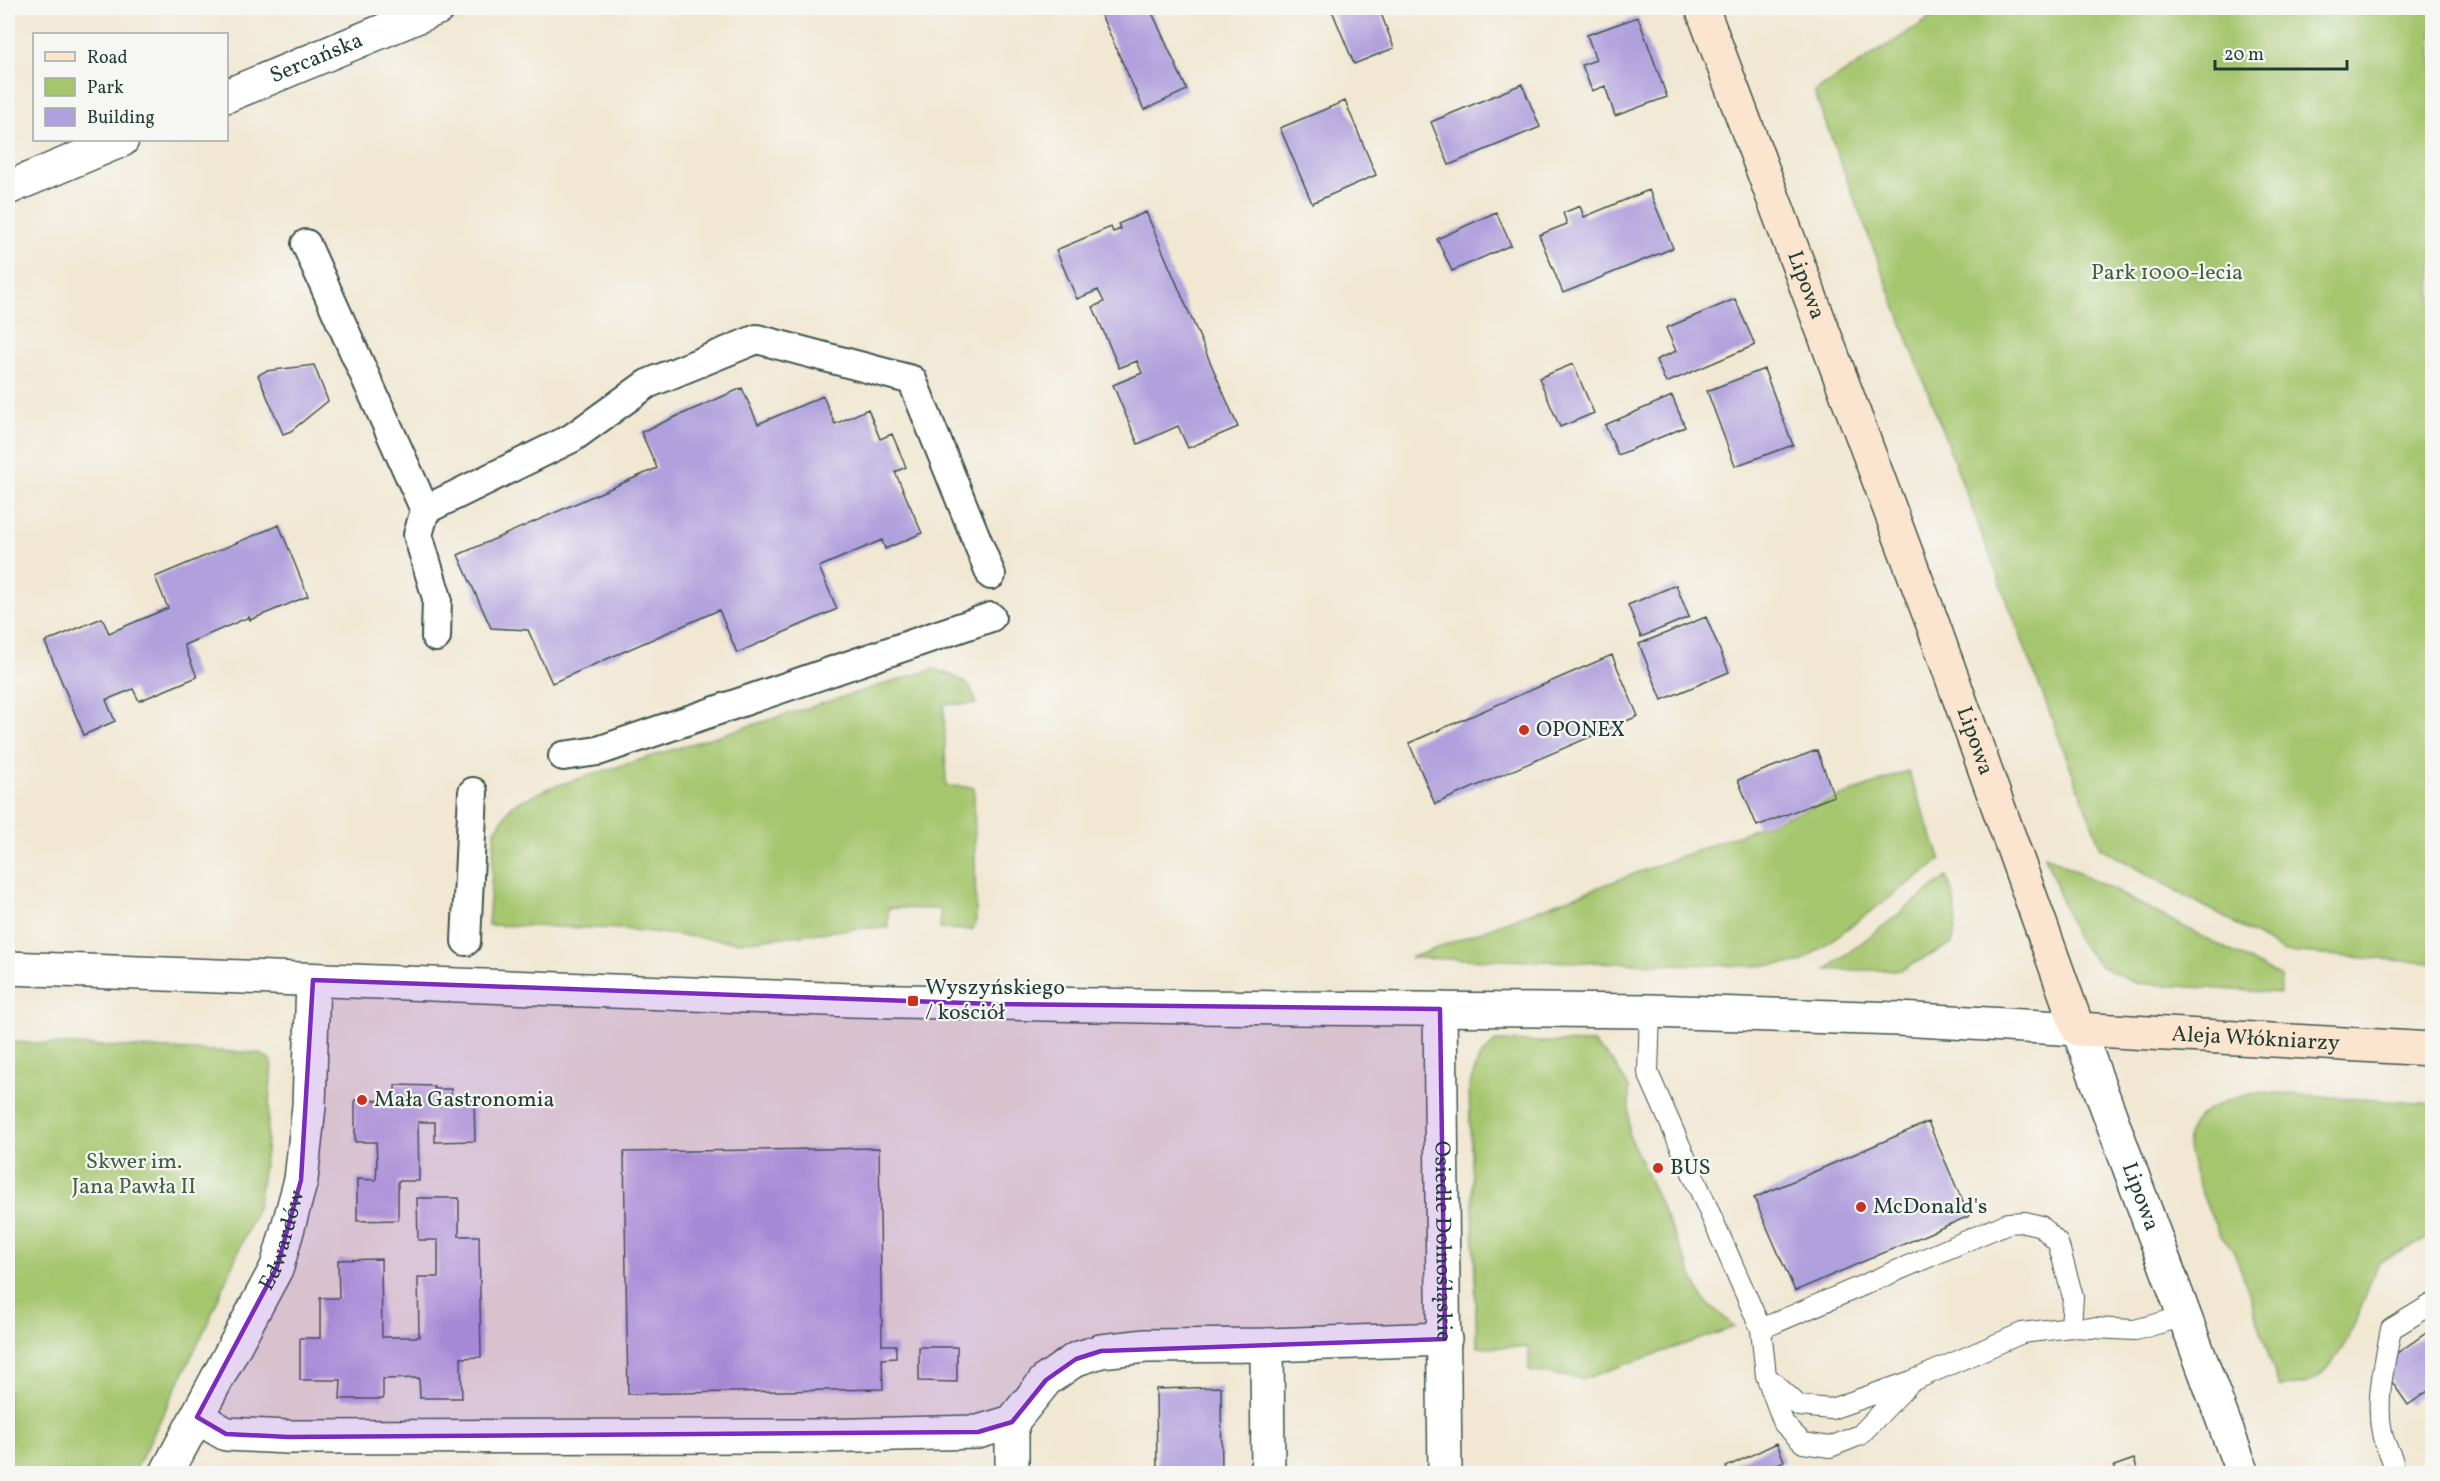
<svg xmlns="http://www.w3.org/2000/svg" width="2440" height="1481" viewBox="0 0 2440 1481" font-family="Vollkorn,serif">
<rect width="100%" height="100%" fill="#f6f6f2"/>
<filter id="ink" filterUnits="userSpaceOnUse"><feTurbulence type="fractalNoise" baseFrequency=".0167" numOctaves="2"/><feDisplacementMap in="SourceGraphic" scale="12" xChannelSelector="R" yChannelSelector="G"/><feConvolveMatrix kernelMatrix="1 2 1 2 8 2 1 2 1" color-interpolation-filters="sRGB"/></filter>
<filter id="wash" filterUnits="userSpaceOnUse"><feTurbulence type="fractalNoise" baseFrequency=".008" numOctaves="4" result="noise"/><feDisplacementMap in="SourceGraphic" scale="24" xChannelSelector="R" yChannelSelector="G"/><feGaussianBlur stdDeviation="1.35" result="paint"/><feColorMatrix in="noise" values="0 0 0 0 0 0 0 0 0 0 0 0 0 0 0 0 0 1.4 0 .05"/><feComposite in="paint" operator="in"/></filter>
<g filter="url(#wash)">
<rect width="100%" height="100%" fill="#f1e7d2"/>
<path fill="#a6c66e" stroke="#628251" stroke-width="1.5" d="M1946,8H2432V963L2285,952L2101,848L1814,92Z
M933,669C952,675 974,681 976,704H944L946,786L974,787L976,922L972,930L940,929V909L888,908V928H862L739,942L624,929L488,925L495,831L512,805L549,788Z
M1908,771L1941,860L1800,963L1754,966L1410,958Z
M2045,855L2281,977L2280,993L2135,983L2100,966L2075,936Z
M1947,877C1957,905 1959,916 1952,944L1901,970H1826Z
M1496,1041L1593,1043L1614,1063L1629,1088V1135L1703,1299L1735,1327L1583,1379L1529,1371V1347H1477L1469,1087L1479,1058Z
M8,1042L259,1053L272,1061L266,1151L258,1205L206,1327L134,1473H8Z
M2262,1092L2432,1104V1235L2377,1264C2364,1298 2344,1370 2307,1383C2299,1386 2287,1385 2279,1386C2264,1343 2252,1297 2235,1255C2231,1245 2221,1239 2217,1229C2208,1210 2185,1157 2188,1137C2192,1107 2238,1096 2262,1092Z"/>
<g id="blocks">
<path fill="#b0a0dd" d="M1098,8H1150L1187,90L1144,110Z
M1331,8H1379L1394,48L1354,64Z
M1638,17L1667,97L1615,116L1605,86L1592,91L1582,65L1596,60L1587,35Z
M1522,84L1540,127L1449,165L1431,122Z
M1345,101L1376,175L1312,203L1280,128Z
M1649,190L1673,248L1563,293L1539,235L1567,224L1563,213L1580,206L1584,217Z
M1146,212L1238,427L1188,448L1178,426L1138,444L1113,385L1142,373L1137,361L1119,368L1093,307L1104,302L1098,290L1077,299L1056,250L1111,227L1113,232L1121,229L1118,224Z
M1496,212L1511,245L1452,271L1437,239Z
M1735,299L1755,345L1666,383L1656,360L1676,351L1666,328Z
M1573,364L1594,413L1560,427L1539,378Z
M314,365L328,401L291,431L283,434L258,375L266,371Z
M1764,369L1793,445L1735,466L1707,391Z
M742,388L758,424L823,396L835,424L868,409L880,439L892,434L906,467L895,472L922,533L885,549L882,540L819,567L837,609L737,653L719,610L552,683L528,630L491,628L458,555L657,468L641,432Z
M1672,396L1685,427L1618,455L1605,425Z
M279,525L308,596L250,620L249,617L184,645L197,677L139,701L133,689L106,700L115,721L84,735L45,642L102,618L109,633L168,608L155,577Z
M1676,585L1689,617L1641,637L1628,605Z
M1706,617L1729,672L1662,700L1639,644Z
M1612,655L1638,716L1435,804L1409,743Z
M1817,750L1834,796L1757,826L1738,780Z
M395,1085L434,1086V1089H451V1101H474L475,1141L435,1142V1122H418L419,1181H398V1220L357,1221V1179L376,1180L377,1162L376,1142H355V1100L395,1101Z
M1928,1122L1969,1216L1795,1291L1754,1198Z
M879,1148L882,1345H896V1358L882,1359L883,1389L628,1394L624,1152Z
M417,1198H459V1236H479L481,1357L461,1358L462,1398H420L419,1378L383,1379V1399H340L341,1380H300V1338H320V1298H339L338,1260L381,1259L382,1337H419L418,1277H438V1240H418Z
M2432,1329V1388L2408,1405L2380,1365Z
M919,1347H957V1382L919,1381Z
M1221,1387L1222,1474H1157L1156,1389Z
M1777,1443L1784,1461L1757,1474H1729L1726,1467Z
M2134,1459L2139,1474H2117L2114,1466Z"/>
</g>
</g>
<g filter="url(#ink)">
<use href="#blocks" fill-opacity="0" stroke="#3e564c" stroke-width="1.5"/>
<g fill="none" stroke-linecap="round" stroke-linejoin="round">
<defs>
<path id="service" d="M1650,1011L1648,1073L1761,1329
M2071,1327L2073,1297L2058,1243L2041,1226L2025,1222L2008,1223L1761,1329L1766,1376L1799,1406L1831,1409L1912,1381L2022,1333L2071,1327L2135,1330L2185,1316
M1768,1381L1784,1424L1803,1443L1830,1447L1860,1435L1908,1385
M2394,1474C2396,1459 2384,1447 2382,1433C2375,1399 2385,1363 2391,1329L2432,1304"/>
<path id="pedestrian" d="M306,244L425,510L418,535L437,598L436,637
M425,510L572,438L647,384L757,339L912,380L991,575
M563,756L598,751L991,617
M466,941L473,792"/>
<g id="minor">
<path id="s1" d="M226,96L438,8"/>
<path d="M8,188L122,140"/>
<path id="s2" d="M1440,1009L1445,1474"/>
<path d="M1267,1345L1268,1474"/>
<path d="M197,1417L226,1434L288,1437L816,1436L978,1432L1012,1422L1046,1380L1076,1359L1101,1351L1146,1346L1267,1345L1445,1339"/>
<path d="M1012,1422V1474"/>
<path id="s3" d="M166,1474L277,1267L301,1180L309,1106L313,980"/>
</g>
<g id="tertiary">
<path id="s4" d="M8,968L851,1000L1190,1007L1650,1011L1899,1019L2078,1029L2243,1474"/>
</g>
<g id="secondary">
<path id="s5" d="M1702,8L1932,622L2078,1029L2432,1049"/>
</g>
</defs>
<use href="#service" stroke="#3e564c" stroke-width="22"/>
<use href="#pedestrian" stroke="#3e564c" stroke-width="32"/>
<use href="#minor" stroke="#3e564c" stroke-width="36"/>
<use href="#tertiary" stroke="#3e564c" stroke-width="36"/>
<use href="#secondary" stroke="#3e564c" stroke-width="36"/>
<use href="#service" stroke="#fff" stroke-width="20"/>
<use href="#pedestrian" stroke="#fff" stroke-width="28"/>
<use href="#minor" stroke="#fff" stroke-width="33"/>
<use href="#tertiary" stroke="#fff" stroke-width="33"/>
<use href="#secondary" stroke="#fbe5cf" stroke-width="33"/>
</g>
</g>
<path fill="#7b2cbf" fill-opacity="0.2" stroke="#7b2cbf" stroke-width="4.5" stroke-linejoin="round" d="M313,980L994,1004L1440,1009L1445,1339L1101,1351L1076,1359L1046,1380L1012,1422L978,1432L288,1437L226,1434L197,1417L277,1267L301,1180Z"/>
<g fill="#c8321e" stroke="#f6f6f2" stroke-width="2">
<circle cx="1524" cy="730" r="6"/>
<rect x="907" y="995" width="12" height="12" rx="3"/>
<circle cx="362" cy="1100" r="6"/>
<circle cx="1658" cy="1168" r="6"/>
<circle cx="1861" cy="1207" r="6"/>
</g>
<g text-anchor="middle" dominant-baseline="central" stroke-width="4.5" stroke-linejoin="round" paint-order="stroke">
<g font-size="22" fill="#1f3d34" stroke="#f6f6f2">
<text stroke="none"><textPath href="#s1" startOffset="98">Sercańska</textPath></text>
<text stroke="none"><textPath href="#s5" startOffset="296">Lipowa</textPath></text>
<text stroke="none"><textPath href="#s5" startOffset="782">Lipowa</textPath></text>
<text stroke="none"><textPath href="#s5" startOffset="1266">Aleja Włókniarzy</textPath></text>
<text stroke="none"><textPath href="#s4" startOffset="2250">Lipowa</textPath></text>
<text stroke="none"><textPath href="#s3" startOffset="262">Edwardów</textPath></text>
<text stroke="none"><textPath href="#s2" startOffset="232">Osiedle Dolnośląskie</textPath></text>
</g>
<g font-size="22" fill="#415f42" stroke="#f6f6f2">
<text x="2167" y="273">Park 1000-lecia</text>
<text x="134" y="1162">Skwer im.<tspan x="134" dy="25">Jana Pawła II</tspan></text>
</g>
<g font-size="22" fill="#1f3d34" stroke="#f6f6f2" text-anchor="start">
<text x="1536" y="730">OPONEX</text>
<text x="925" y="988">Wyszyńskiego<tspan x="925" dy="25">/ kościół</tspan></text>
<text x="374" y="1100">Mała Gastronomia</text>
<text x="1670" y="1168">BUS</text>
<text x="1873" y="1207">McDonald's</text>
</g>
</g>
<rect width="2440" height="1481" fill="none" stroke="#f6f6f2" stroke-width="30"/>
<rect x="33" y="33" width="195" height="108" fill="#f6f6f2" stroke="#a0aca6" stroke-width="1.5"/>
<rect x="45" y="52" width="30" height="9" fill="#fbe5cf" stroke="#a0aca6" stroke-width="1.5"/>
<text x="87" y="63" font-size="18" fill="#1f3d34">Road</text>
<rect x="45" y="78" width="30" height="18" fill="#a6c66e" stroke="#a0aca6" stroke-width="1.5"/>
<text x="87" y="93" font-size="18" fill="#1f3d34">Park</text>
<rect x="45" y="108" width="30" height="18" fill="#b0a0dd" stroke="#a0aca6" stroke-width="1.5"/>
<text x="87" y="123" font-size="18" fill="#1f3d34">Building</text>
<path d="M2215 60v9h132v-9" fill="none" stroke="#1f3d34" stroke-width="3"/>
<text x="2224" y="60" font-size="18" fill="#1f3d34" stroke="#f6f6f2" stroke-width="4.5" paint-order="stroke">20 m</text>
</svg>
